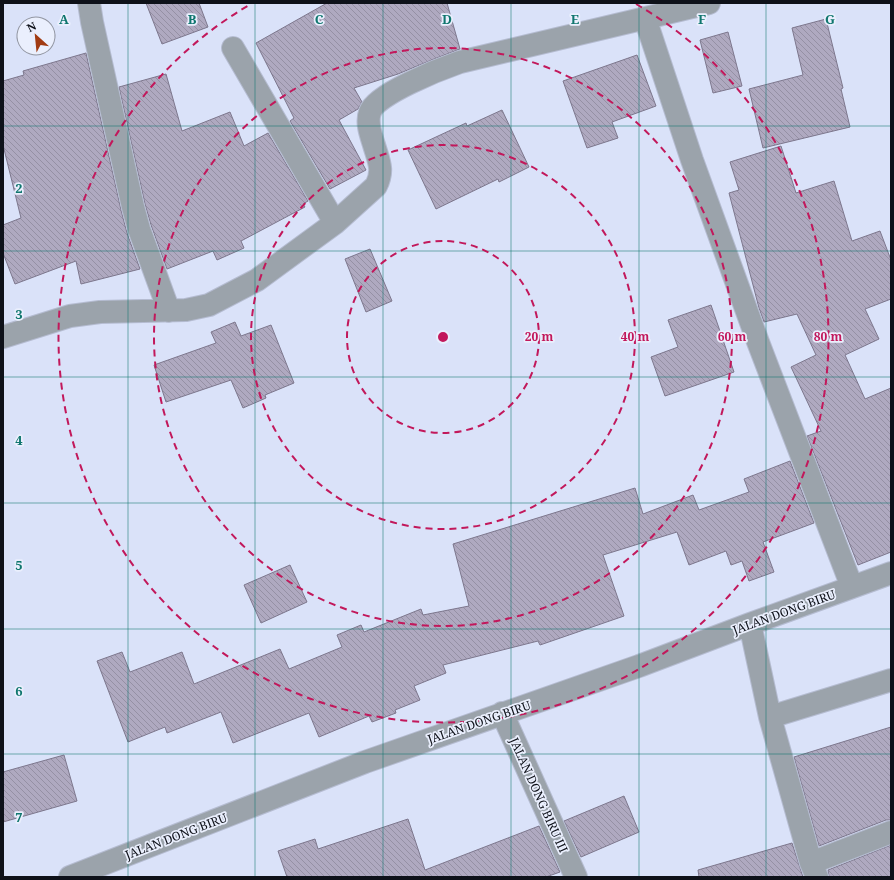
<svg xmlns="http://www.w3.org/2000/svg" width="894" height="880" viewBox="0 0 894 880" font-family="'Noto Serif',serif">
<defs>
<pattern id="building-back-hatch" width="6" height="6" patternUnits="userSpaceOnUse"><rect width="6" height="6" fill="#afa9c0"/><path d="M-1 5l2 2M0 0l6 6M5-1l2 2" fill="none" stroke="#9590a4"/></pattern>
</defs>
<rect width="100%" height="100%" fill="#dae2f9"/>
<path fill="url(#building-back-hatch)" stroke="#7d778d" d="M146,3H199L208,27L162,44Z
M327,3H447L460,49L434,59L398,74L354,88L362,102L358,109L339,120L366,170L330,189L290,121L294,118L256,43Z
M826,19L843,88L841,89L850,127L763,148L749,89L803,75L792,28Z
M728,32L742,86L713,93L700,40Z
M86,53L121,210L127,233L140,269L81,284L76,261L15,284L3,253V225L21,218L3,145V81L24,75L23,71Z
M637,55L656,106L612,122L618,138L587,148L563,81Z
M166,74L182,131L230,112L244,146L268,133L308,201L303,204L305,207L241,241L244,248L217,260L213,251L167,269L151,225L145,204L119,87Z
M502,110L529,167L499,182L498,179L436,209L408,150L466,123L467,126Z
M781,146L796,193L834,181L852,241L880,231L891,260V299L865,309L879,339L845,355L865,399L891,388V552L858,565L807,436L821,431L791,367L816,355L797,314L764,322L759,308L729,193L739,190L730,162Z
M370,249L392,301L366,312L345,259Z
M711,305L734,372L665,396L651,357L678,347L668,320Z
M235,322L241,336L271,325L294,383L265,395L266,398L243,408L231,380L166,402L154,365L216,343L211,332Z
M790,461L814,523L763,542L774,572L749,581L742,561L731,565L726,551L689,565L677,532L603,555L624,616L540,645L538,641L443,665L446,673L414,686L420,700L395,710L396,713L372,722L369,716L319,737L309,713L233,743L221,712L167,733L165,727L128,742L97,661L122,652L130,672L182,652L194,684L280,649L289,669L342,647L337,635L361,625L364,632L421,609L423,615L469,606L453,544L635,488L643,514L693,495L699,510L749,492L744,479Z
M290,565L307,602L261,623L244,585Z
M891,727V820H886L819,846L794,757Z
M64,755L77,801L3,822V772Z
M624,796L639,832L581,857L564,821Z
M408,819L425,870L539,826L560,872L546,877H287L278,851L315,839L318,849Z
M792,843L803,877H699L698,870Z
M891,845V877H829L828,870Z"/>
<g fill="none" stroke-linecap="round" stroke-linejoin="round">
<defs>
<path id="minor" d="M89,3L92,22L133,207L139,229L169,311
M645,18L692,160L758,342L852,587
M233,48L335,223
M3,337L70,316L100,312L186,310L209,305L257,280L335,223L376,186C384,170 379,162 374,145C371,135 366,123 370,112C376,94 440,69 460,62L709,3
M750,624L770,717L811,863L817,877
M502,713L576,877
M770,717L891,680
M811,863L891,832
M70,877L365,762L639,666L750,624L891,573"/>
</defs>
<use href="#minor" stroke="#b5bcd1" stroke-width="24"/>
<use href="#minor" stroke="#9ba3ab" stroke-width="22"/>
</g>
<path fill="none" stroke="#0f766e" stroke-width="1" stroke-opacity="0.55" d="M128,3V877M255,3V877M383,3V877M511,3V877M639,3V877M766,3V877M3,126H891M3,251H891M3,377H891M3,503H891M3,629H891M3,754H891"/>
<g fill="none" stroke="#c2185b" stroke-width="2" stroke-dasharray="7 5">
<circle cx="443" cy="337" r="96"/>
<circle cx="443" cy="337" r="192"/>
<circle cx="443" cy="337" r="289"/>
<path d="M636 4A385 385 0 1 1 251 4"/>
</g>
<g text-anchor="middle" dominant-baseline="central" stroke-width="3.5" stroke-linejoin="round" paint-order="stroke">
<g font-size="12" fill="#0e1119" stroke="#eaeffd">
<text transform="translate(784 612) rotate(-20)">JALAN DONG BIRU</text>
<text transform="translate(479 722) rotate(-19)">JALAN DONG BIRU</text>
<text transform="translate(539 795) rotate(66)">JALAN DONG BIRU III</text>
<text transform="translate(176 836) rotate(-21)">JALAN DONG BIRU</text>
</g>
</g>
<g font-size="13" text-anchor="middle" font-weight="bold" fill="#0f766e" stroke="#eaeffd" stroke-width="3.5" stroke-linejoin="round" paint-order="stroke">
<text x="64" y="24">A</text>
<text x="192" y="24">B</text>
<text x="319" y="24">C</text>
<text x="447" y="24">D</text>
<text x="575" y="24">E</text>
<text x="702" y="24">F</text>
<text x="830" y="24">G</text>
<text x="19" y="193">2</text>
<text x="19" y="319">3</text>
<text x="19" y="445">4</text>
<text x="19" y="570">5</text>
<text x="19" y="696">6</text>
<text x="19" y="822">7</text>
</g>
<circle cx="443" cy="337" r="6" fill="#c2185b" stroke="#eaeffd" stroke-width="2"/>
<g font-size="12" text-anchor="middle" font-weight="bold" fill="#c2185b" stroke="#eaeffd" stroke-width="3.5" stroke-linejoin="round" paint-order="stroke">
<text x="539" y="341">20 m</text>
<text x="635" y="341">40 m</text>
<text x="732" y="341">60 m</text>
<text x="828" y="341">80 m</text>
</g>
<rect width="894" height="880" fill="none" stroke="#0e1119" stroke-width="8"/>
<g transform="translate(36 36) rotate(333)"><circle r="19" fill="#eaeffd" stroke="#9296a2"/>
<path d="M0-3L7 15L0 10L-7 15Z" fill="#a13b12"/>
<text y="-6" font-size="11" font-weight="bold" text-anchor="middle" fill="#0e1119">N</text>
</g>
</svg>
